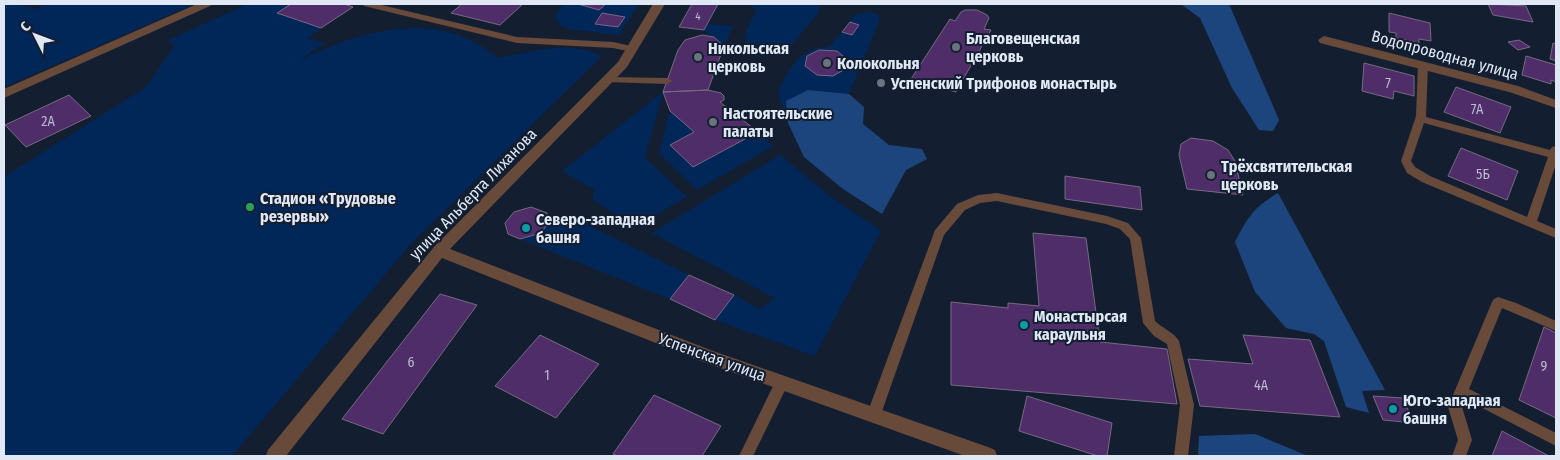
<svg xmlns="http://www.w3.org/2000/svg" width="1560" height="460" viewBox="0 0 1560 460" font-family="'Fira Sans Condensed',sans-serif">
<rect width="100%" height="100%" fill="#131f30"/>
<path fill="#012658" d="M4,4H14L36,9L45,4H194L4,87Z
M247,4H291L277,13L321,28L308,38L325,43L299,60C363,30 438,7 498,58C533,51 568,40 602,56L409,246L232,456H4V177L146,87L174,46L167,41Z
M564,4H639L619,35L568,29L560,25L555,18L557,11Z
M751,4H819L820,11L785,53L763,57L750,54L745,48L746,31L756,11Z
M868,12L877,14L880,19L849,94L808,90L787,101L788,123L778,92C788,69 801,46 829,47L842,32L852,35L859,25L850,22L854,15Z
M708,24L733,26L724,46C717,39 710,37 704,30Z
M663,92L645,158L687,197L634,227L592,199L595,190L562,171Z
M670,111L694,132L670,145L693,167L758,132L773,146L697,190L659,153Z
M780,155L832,198L881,230L815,356L715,320L734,295L760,309L775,298L652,233Z
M572,217L689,275L670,299L520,239L541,233L549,222Z"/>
<path fill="#1d457d" d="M1181,4H1229L1279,120L1273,131L1259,130L1232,88L1200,18Z
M808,90L849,94L864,107L863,124L889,145L922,149L927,159L906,170L882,214L843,189L804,157L788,123L786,101Z
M1278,193L1385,390L1362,391L1369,413L1346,407L1324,341L1314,334L1286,328L1255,292L1235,242C1248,217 1253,208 1278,193Z
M1255,434L1308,456H1198L1199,436Z"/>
<path fill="#4f2d69" stroke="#766a81" d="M291,4H344L353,7L321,28L277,13Z
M462,4H523L500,25L451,13Z
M578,4H606L599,10Z
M692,4H718L704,30L679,27Z
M1488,4L1526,6L1533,22L1493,15Z
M965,10H977L987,15L989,18L984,29L991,30L956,92L911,79L950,19L955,21L961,12Z
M602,13L625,17L618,27L595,24Z
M1389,13L1430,23L1431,41L1419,39V43L1396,38V33L1389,32Z
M850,22L859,25L852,35L842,32Z
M702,35L714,37L724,46L708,90L663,92L678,50L685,40Z
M1519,40L1530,47L1518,50L1508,42Z
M1553,43L1556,44V61L1550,59Z
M819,50L837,51L848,60L847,68L833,76L817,75L805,66L807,56Z
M1526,56L1556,65V82L1551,80V84L1522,75Z
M1364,63L1414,76V96L1394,91L1393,99L1362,91Z
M1456,87L1511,107L1500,133L1444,112Z
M708,90L721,93L724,96V100L720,102L758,132L693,167L670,145L694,132L670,111L663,92Z
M69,95L91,116L26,147L5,125Z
M1191,138L1213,141L1228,150L1235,161L1243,195L1187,189L1179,155L1181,144Z
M1461,148L1518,171L1507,200L1448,176Z
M1065,176L1140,187L1142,210L1065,199Z
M531,207L547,213L549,222L541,233L520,239L508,234L505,223L514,212Z
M1033,233L1086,238L1100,342L1167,349L1177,404L951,385V302L1008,308V303L1039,306Z
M689,275L734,295L715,320L670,299Z
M440,294L477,305L383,434L342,419Z
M1544,327L1556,333V418L1519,400Z
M540,335L599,364L556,418L495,386Z
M1243,335L1310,340L1340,417L1200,406L1188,359L1253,364Z
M654,395L721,426L702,456H618L613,454Z
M1027,396L1112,423L1107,456H1098L1019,431Z
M1373,396L1403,398L1414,423L1383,420Z
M1502,431L1549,456H1492Z"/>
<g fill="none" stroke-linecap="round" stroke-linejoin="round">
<path fill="#684a3b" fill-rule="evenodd" d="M363,4H377L517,37L613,42L635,47L637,49L632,52L613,48L517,43L364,6Z
M1423,62L1428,65L1426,117L1550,150L1552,147L1556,146V164L1537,221L1556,229V238L1422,182L1407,173L1401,161L1416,116L1418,65ZM1424,123L1548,157L1527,217L1430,176L1415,167L1411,161Z
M608,77L667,78L672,81L667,84L605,82V78Z
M997,193L1107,216L1128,223L1141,238L1155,321C1162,328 1175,333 1179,341L1194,405L1188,456H1174L1180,405L1167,344L1154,336L1143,323L1130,239L1120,229L1106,224L997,201L980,203L965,210L944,235L881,414L879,418L874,420L869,418L867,414L935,230L957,204L978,195Z
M1498,297L1516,303L1556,321V331L1502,308L1469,389L1556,433V446L1465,399L1462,407L1472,440L1466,456H1452L1458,440L1448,407L1492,302L1494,299Z
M782,376L787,378L789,382L753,456H739L777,378Z"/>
<path fill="#684a3b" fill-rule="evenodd" d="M197,4H212L210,6L4,98V89Z
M653,4H665L627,67L450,249L713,351L988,447L995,450L997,456H965L701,361L442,258L286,456H266L268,450L434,247L618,62Z
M1324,36L1518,86L1556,100V108L1509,92L1320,43L1318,40Z"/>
</g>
<g fill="#6b7280" stroke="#131f30" stroke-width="2">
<circle cx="956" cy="47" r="5"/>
<circle cx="698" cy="57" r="5"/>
<circle cx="827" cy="63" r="5"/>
<circle cx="881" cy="83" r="5"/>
<circle cx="713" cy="122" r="5"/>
<circle cx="1211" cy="175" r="5"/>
</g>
<circle fill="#2e9e5b" stroke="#131f30" stroke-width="2" cx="250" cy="207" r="5"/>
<g fill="#0f9aa8" stroke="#131f30" stroke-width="2">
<circle cx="526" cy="228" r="5"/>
<circle cx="1024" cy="325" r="5"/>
<circle cx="1393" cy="409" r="5"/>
</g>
<g text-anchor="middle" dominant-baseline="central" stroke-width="4" stroke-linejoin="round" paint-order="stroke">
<g font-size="11" fill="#bcb9d2">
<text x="698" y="16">4</text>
</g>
<g font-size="14" fill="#bcb9d2">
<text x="1388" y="83">7</text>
<text x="1477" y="109">7А</text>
<text x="48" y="121">2А</text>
<text x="1483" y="174">5Б</text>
<text x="411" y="362">6</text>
<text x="1544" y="366">9</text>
<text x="547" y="375">1</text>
<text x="1261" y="385">4А</text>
</g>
<g font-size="16" font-weight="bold" fill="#e0e8f5" stroke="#131f30" text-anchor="start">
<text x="966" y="38">Благовещенская<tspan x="966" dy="18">церковь</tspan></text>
<text x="708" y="48">Никольская<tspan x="708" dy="18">церковь</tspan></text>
<text x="837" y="63">Колокольня</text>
<text x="891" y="83">Успенский Трифонов монастырь</text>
<text x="723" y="113">Настоятельские<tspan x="723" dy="18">палаты</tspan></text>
<text x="1221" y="166">Трёхсвятительская<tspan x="1221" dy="18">церковь</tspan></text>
<text x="260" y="198">Стадион «Трудовые<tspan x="260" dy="18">резервы»</tspan></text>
<text x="536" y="219">Северо-западная<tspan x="536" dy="18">башня</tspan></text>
<text x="1034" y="316">Монастырсая<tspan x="1034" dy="18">караульня</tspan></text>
<text x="1403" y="400">Юго-западная<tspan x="1403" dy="18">башня</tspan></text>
</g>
<g font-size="16" fill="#e0e8f5" stroke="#131f30">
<text transform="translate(1445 55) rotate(15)">Водопроводная улица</text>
<text transform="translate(473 194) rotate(-46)">улица Альберта Лиханова</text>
<text transform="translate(712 357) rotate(20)">Успенская улица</text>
</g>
</g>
<rect width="1560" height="460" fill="none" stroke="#e0e8f5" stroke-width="10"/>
<g transform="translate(35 35) rotate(312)" stroke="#131f30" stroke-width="4" paint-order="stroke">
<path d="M0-4L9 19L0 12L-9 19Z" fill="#e0e8f5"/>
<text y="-8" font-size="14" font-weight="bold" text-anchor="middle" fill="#e0e8f5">С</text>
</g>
</svg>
